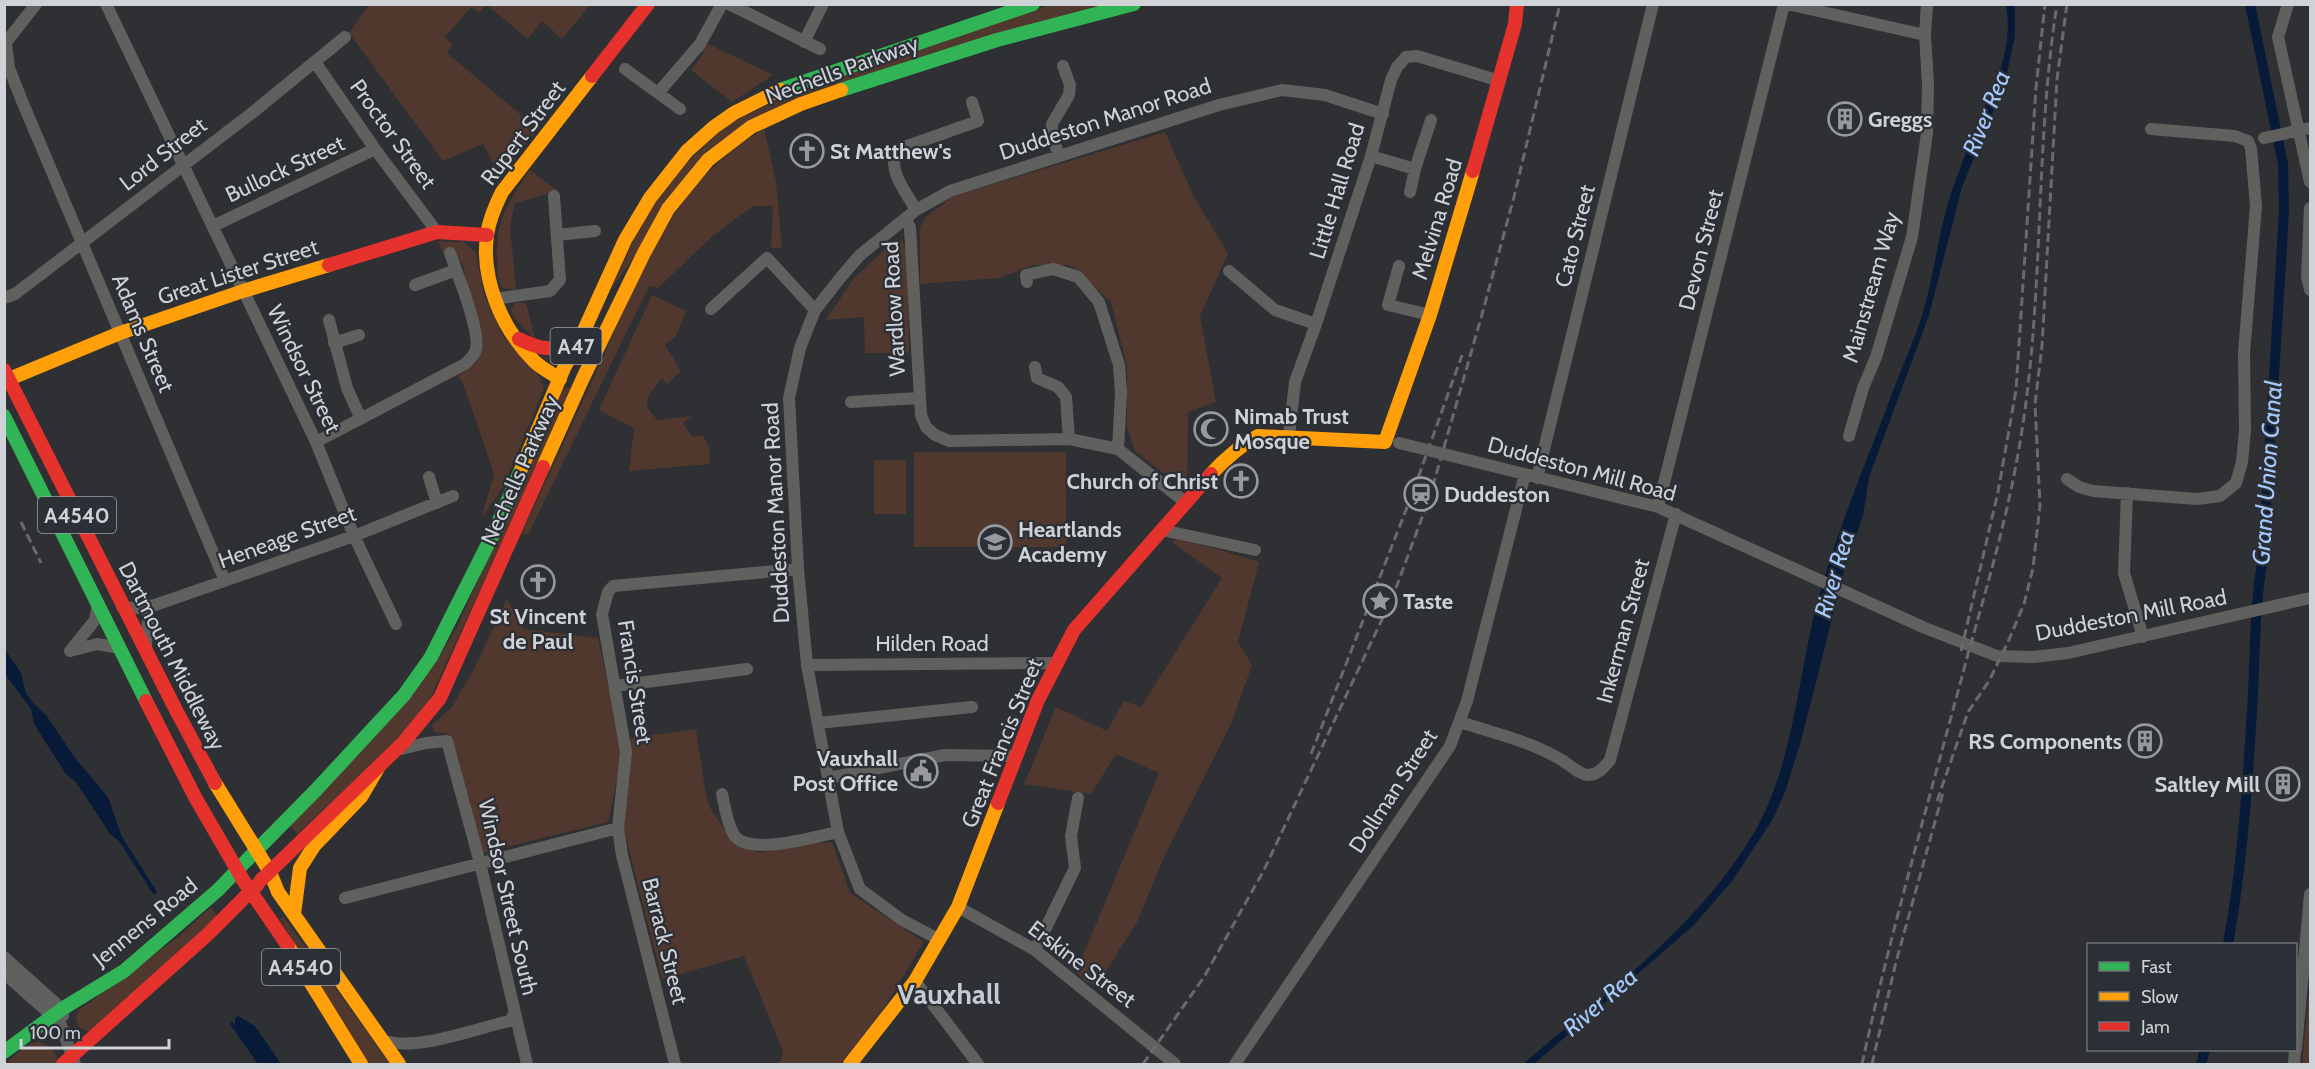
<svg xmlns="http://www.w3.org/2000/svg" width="2315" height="1069" viewBox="0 0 2315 1069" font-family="Cabin,sans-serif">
<rect width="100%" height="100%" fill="#2e3033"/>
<path fill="#50382f" d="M369,5H486L479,13L471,7L445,37L453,45L447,53L538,129L500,176L483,144L443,161L349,33Z
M487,5H590L562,39L542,21L528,39Z
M1050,5H1107L744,125L637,254L611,289L643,220L679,169L725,126L809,85Z
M706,43L773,75L732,102L691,70L704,53L700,49Z
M764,129L776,182L782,248H771L773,206H753L715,234L658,288L649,286L528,535L522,533C549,475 575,417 602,359C642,271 675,180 764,129Z
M1165,132L1193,195L1228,254L1200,316L1216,402L1188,412L1187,482L1163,473L1135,451L1127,427V367L1111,302L1070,265H1033L1000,278L920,284V227L927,216L954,196Z
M530,170L558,191L515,203L510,226L516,290L502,288C497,280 498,271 497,261C495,219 508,203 530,170Z
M896,239L903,241L908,259L909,353H865L864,317L826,320L854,278Z
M438,241L464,242L476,253L484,295L503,336L539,375L544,389L503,487L481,519L494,474L463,383L458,376L477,362L483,346L463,266L454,250L443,254Z
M652,295L686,311L676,336L665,345L681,371L667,384L662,378L648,396L647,407L657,420L692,416L683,423L692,437L703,435L709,448L710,464L629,471L634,428L599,410Z
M515,303H526L535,339L513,317L511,309Z
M568,387L573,389L427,705L408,730L297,834L288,823L436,662L457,627L563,389Z
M914,452H1066V547H914Z
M874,460H906V514H874Z
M1176,539L1224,551L1259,562L1238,642L1252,665L1231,724L1166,853L1137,922L1097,985L1086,982L1076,972L1159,773L1116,754L1091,794L1024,784L1056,707L1107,731L1124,701L1141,707L1222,578L1172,542Z
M507,599L523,629L598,638L623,751L608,822L483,853L450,734L434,732L432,725L451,708L473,671Z
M696,729L705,789L709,806L731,840L759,853L798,845L832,842L850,893L924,942L879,1016L841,1064H779L783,1052L744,956L662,979L622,822L631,738Z
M211,907L217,916L91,1033L79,1027L76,1018L78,1011L181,935Z
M283,916L390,1064H368L280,919Z
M2310,981V1064H2302Z
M38,1041L49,1047L57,1056L55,1064H5L24,1047Z"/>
<path fill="#071a38" d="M2006,5H2015V36L2005,82L1962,187L1929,315L1869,477L1863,516L1845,567L1801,741L1785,792L1773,819L1732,881L1694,925L1534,1064H1523C1605,994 1700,926 1755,831C1794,763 1798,674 1818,599C1839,524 1871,451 1898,378C1906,358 1915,337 1922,316C1935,272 1939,225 1955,182C1962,163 1969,144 1977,125C1994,82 2014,54 2006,5Z
M4,648L21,673L26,693L33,703L46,715L75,758L108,797L122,837L157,892L154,895L119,841L110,834L76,782L66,774L34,724L31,709L5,674Z
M238,1016L255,1026L281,1064H258L230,1024L232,1022L235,1025V1018Z"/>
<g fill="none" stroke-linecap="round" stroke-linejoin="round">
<path stroke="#071a38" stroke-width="10" d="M2228,944C2243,862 2248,777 2253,694C2255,647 2255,602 2263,557L2284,212L2283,164L2250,4
M2201,1064L2205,1050"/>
<path stroke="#60605f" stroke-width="12" d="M106,4L316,442L354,536L396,624
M729,4L820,49
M1787,4L1925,35
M2288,4L2278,37L2310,182
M804,42L823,4
M6,43L9,68L22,101L225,581
M4,45L36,4
M315,62L375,149L437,232
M625,69L680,109
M658,93L700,44L722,4
M2264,138L2310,128
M1059,156L1052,135V124L1069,95L1070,85L1063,66
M1371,156L1415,169L1431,120
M1410,192L1415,169
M2310,208L2307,277L2310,290
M916,210C907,193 884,167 899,149L978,121L972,102
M906,219L910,228L921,415L926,427L935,435L949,441L1069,439L1118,449L1185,502
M213,226L375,149
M557,235L595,231
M450,253L456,270
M1399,266L1388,305L1430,315
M1229,271L1275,310L1316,324
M1027,282L1026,275L1053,269L1078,277L1099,302L1119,365L1121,393L1118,449
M4,298L15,294L252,113L345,37
M494,299L550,291L560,280L554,196
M711,309L767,258L815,310
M329,320L347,388L360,417
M334,343L359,335
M1035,367L1037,378L1058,387L1066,397L1069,439
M851,402L920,398
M1289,435L1295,382L1316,324L1371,156L1391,80L1397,67L1406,57L1417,56L1500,81
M1849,436L1863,388L1876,357L1912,237L1927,133L1928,84L1925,35L1927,4
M316,442L465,364C470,359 475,355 476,349C480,334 462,285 456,270L415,285
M1452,456L1658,507L1925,628L1997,656L2033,657L2068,653L2310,598
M429,477L437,503
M1537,478L1653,4
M2067,479L2079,487L2093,491L2197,499L2220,496L2236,483L2242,462L2245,430L2244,353L2256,206L2251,148L2248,141L2235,136L2151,129
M2127,493L2124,573L2143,637
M1658,507L1784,4
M1162,530L1255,550
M122,607L139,608L155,605L354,536L453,496
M97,609L95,620L70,651L97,644L120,648
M146,645L149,607
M807,665L1057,663
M615,686L747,669
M1460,722C1494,733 1529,741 1560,759C1569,764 1578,774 1588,775C1598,775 1604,767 1610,760L1676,514
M818,723L972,707
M397,750L426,743L447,741L480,863L527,1064
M828,778L945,755L1016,756
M722,794C725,808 727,823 734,835C749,857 816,836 838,832
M345,898L618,828
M958,907L1035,950L1175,1064
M940,940L902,920L860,889L838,832L807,665L798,569L789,398L800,348L815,310L841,277L860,255L916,210L950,191L1219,105L1282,90L1325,95L1383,114
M1035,950L1075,868L1071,836L1078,798
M4,957L62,1009L63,1016
M4,973L60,1023L75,1064
M915,981L978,1064
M382,1040C414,1052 472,1030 505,1022L510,1021L514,1014
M2296,1049L2310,894
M675,1064L622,855L618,828L626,752L602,614L608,592L613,586L798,569
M1235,1064L1450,746L1467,701L1525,474
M2294,1064L2295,1050"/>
<path stroke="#30b455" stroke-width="14" d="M780,90L1033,4
M841,90L997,40L1134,4
M4,416L146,701
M247,860L316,790L404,695L431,657L495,530L522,467
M4,1052L62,1009L124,971L218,890L245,862"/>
<path stroke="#ff9f0a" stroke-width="14" d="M9,379L120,333L243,291L329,265
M560,379C551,373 541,368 534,361C502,329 481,280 487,235C489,220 495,206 502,192L592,76
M522,467L564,368L581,337L625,240L650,198L687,151L714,127L734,113L780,90
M543,467L583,378L644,253L668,209L708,160L751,127L801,104L841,90
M1211,474C1225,459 1239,446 1258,436L1385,442L1430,315L1473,171
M215,783L270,872L278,892L399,1064
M294,914L300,868L314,846L361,797L378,768
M288,946L361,1064
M850,1064L915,981L958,907L998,803"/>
<path stroke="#e5322d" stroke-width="14" d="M592,76L648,4
M1473,171L1515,24L1517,4
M329,265L437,232L487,235
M519,339C545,352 555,351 581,337
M4,370L177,712L215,783
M146,701L195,797L243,880L288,946
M998,803L1038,700L1074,630L1211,474
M261,880L403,743L440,698L543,467
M63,1064L207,935L258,884"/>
<path stroke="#6a6a6b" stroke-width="3" stroke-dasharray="9 4.5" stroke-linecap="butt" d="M21,522L41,563
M1961,651L1998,492L2016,390L2036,88L2045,4
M1311,754L1413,492L1462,355
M1937,801L1968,712L1989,681L2008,642L2024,604L2033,568L2040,505L2035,404L2042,346L2057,79L2067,4
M1143,1064L1204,977L1264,870L1393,596L1430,496L1481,318L1514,197L1560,4
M1862,1064C1892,926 1932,790 1968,654C1987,586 2007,519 2019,448C2045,302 2034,151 2057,4
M1872,1064L1896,962L1943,793"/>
<path stroke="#60605f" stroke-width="12" d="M1399,443L1452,456"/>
</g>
<defs>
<symbol id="building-ring" viewBox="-11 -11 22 22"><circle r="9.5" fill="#2b2f36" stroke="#97999d" stroke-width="1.5"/><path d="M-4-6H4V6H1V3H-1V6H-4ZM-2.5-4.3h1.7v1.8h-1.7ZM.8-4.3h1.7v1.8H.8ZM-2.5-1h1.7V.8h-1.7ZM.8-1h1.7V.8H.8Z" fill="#97999d"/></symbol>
<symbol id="church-ring" viewBox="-11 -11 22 22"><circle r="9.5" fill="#2b2f36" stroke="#97999d" stroke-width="1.5"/><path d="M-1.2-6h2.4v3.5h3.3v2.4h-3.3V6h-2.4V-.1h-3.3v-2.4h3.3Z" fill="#97999d"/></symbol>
<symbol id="mosque-ring" viewBox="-11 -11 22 22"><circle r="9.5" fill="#2b2f36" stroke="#97999d" stroke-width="1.5"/><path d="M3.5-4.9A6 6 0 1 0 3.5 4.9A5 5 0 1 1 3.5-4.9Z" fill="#97999d"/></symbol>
<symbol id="station-ring" viewBox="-11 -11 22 22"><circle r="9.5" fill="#2b2f36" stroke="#97999d" stroke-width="1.5"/><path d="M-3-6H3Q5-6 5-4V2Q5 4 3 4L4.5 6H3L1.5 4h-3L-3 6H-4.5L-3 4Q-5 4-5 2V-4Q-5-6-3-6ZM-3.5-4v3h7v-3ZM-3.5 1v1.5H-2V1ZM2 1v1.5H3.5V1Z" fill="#97999d"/></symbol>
<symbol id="school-ring" viewBox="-11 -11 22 22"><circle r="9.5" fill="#2b2f36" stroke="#97999d" stroke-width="1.5"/><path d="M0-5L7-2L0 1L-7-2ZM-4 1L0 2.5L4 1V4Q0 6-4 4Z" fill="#97999d"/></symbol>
<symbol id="sight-ring" viewBox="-11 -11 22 22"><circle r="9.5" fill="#2b2f36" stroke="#97999d" stroke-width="1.5"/><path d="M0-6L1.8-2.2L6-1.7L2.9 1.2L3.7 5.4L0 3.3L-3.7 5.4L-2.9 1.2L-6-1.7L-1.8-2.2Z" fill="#97999d"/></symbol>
<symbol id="civic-ring" viewBox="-11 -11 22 22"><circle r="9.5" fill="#2b2f36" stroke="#97999d" stroke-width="1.5"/><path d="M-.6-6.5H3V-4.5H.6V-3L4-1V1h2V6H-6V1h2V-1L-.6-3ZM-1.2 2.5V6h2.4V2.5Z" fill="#97999d"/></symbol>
</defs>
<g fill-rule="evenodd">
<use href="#building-ring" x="1826" y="100" width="38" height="38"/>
<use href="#church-ring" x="788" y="132" width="38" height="38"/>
<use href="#mosque-ring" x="1192" y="410" width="38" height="38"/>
<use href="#church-ring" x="1222" y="462" width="38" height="38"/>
<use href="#station-ring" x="1402" y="475" width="38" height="38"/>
<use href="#school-ring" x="976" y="523" width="38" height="38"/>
<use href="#church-ring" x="519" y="563" width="38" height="38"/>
<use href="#sight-ring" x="1361" y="582" width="38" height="38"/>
<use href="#building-ring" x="2126" y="722" width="38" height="38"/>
<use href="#civic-ring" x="902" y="752" width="38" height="38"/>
<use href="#building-ring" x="2264" y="765" width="38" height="38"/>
</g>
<g text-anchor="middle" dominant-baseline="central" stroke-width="4.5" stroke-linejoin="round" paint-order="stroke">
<g fill="#2b2f36" stroke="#9ea1a6" stroke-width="1.5">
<rect x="550.5" y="328" width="51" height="36" rx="4.5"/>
<rect x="38" y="497" width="78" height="36" rx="4.5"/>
<rect x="262" y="949" width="78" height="36" rx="4.5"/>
</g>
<g font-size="21" font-weight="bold" fill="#cfd2d6">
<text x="576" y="346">A47</text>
<text x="77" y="515">A4540</text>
<text x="301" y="967">A4540</text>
</g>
<g font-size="22" fill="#cfd2d6" stroke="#2b2f36">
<text transform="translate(842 70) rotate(-20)">Nechells Parkway</text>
<text transform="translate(1105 119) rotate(-18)">Duddeston Manor Road</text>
<text transform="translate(523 133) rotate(-53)">Rupert Street</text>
<text transform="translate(393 134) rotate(54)">Proctor Street</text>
<text transform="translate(163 154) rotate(-38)">Lord Street</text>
<text transform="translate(285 169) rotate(-25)">Bullock Street</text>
<text transform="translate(1337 191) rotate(-73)">Little Hall Road</text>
<text transform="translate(1437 219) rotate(-73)">Melvina Road</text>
<text transform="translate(1575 236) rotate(-76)">Cato Street</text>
<text transform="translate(1701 250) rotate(-76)">Devon Street</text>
<text transform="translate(238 272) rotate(-18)">Great Lister Street</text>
<text transform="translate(1871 287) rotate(-74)">Mainstream Way</text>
<text transform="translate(894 309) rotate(-93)">Wardlow Road</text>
<text transform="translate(143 333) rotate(67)">Adams Street</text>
<text transform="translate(304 369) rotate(64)">Windsor Street</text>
<text transform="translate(1582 469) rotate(15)">Duddeston Mill Road</text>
<text transform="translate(520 470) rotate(-66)">Nechells Parkway</text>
<text transform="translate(776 513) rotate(-93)">Duddeston Manor Road</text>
<text transform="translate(287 537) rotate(-20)">Heneage Street</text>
<text transform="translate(2131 615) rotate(-11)">Duddeston Mill Road</text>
<text transform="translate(1623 631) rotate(-75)">Inkerman Street</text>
<text x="932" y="643">Hilden Road</text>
<text transform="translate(172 656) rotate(63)">Dartmouth Middleway</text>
<text transform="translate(635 682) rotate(81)">Francis Street</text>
<text transform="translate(1002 743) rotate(-68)">Great Francis Street</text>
<text transform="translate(1393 791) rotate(-57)">Dollman Street</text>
<text transform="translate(508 897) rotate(77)">Windsor Street South</text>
<text transform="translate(145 922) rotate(-39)">Jennens Road</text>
<text transform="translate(665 941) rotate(76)">Barrack Street</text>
<text transform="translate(1082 964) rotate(37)">Erskine Street</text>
</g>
<g font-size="22" font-weight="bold" fill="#cfd2d6" stroke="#2b2f36" text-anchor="start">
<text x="1868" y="119">Greggs</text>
<text x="830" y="151">St Matthew's</text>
<text x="1234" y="416">Nimab Trust<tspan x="1234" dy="25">Mosque</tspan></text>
<text x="1218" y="481" text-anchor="end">Church of Christ</text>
<text x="1444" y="494">Duddeston</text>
<text x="1018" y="529">Heartlands<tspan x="1018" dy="25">Academy</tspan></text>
<text x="1403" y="601">Taste</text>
<text x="538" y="616" text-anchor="middle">St Vincent<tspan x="538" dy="25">de Paul</tspan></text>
<text x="2122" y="741" text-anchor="end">RS Components</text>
<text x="898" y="758" text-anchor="end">Vauxhall<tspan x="898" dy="25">Post Office</tspan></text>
<text x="2260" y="784" text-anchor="end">Saltley Mill</text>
</g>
<g font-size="24" font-style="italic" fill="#a6c8fa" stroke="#2b2f36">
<text transform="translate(1986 113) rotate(-68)">River Rea</text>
<text transform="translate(2267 473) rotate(-86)">Grand Union Canal</text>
<text transform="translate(1834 574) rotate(-74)">River Rea</text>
<text transform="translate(1600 1002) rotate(-41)">River Rea</text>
</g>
<g font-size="28" font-weight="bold" fill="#c5cad3" stroke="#2b2f36">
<text x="949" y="994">Vauxhall</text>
</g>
</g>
<rect width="2315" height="1069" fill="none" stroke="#cfd2d6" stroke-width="12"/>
<rect x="2087" y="943" width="210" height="108" fill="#2b2f36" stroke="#6d7076" stroke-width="1.5"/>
<rect x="2099" y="962" width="30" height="9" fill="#30b455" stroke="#6d7076" stroke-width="1.5"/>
<text x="2141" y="973" font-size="18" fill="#cfd2d6">Fast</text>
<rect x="2099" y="992" width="30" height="9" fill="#ff9f0a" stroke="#6d7076" stroke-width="1.5"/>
<text x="2141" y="1003" font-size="18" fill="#cfd2d6">Slow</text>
<rect x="2099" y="1022" width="30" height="9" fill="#e5322d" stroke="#6d7076" stroke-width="1.5"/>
<text x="2141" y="1033" font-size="18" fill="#cfd2d6">Jam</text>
<path d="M21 1039v9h148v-9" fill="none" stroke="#cfd2d6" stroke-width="3"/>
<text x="30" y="1039" font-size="18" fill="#cfd2d6" stroke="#2b2f36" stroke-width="4.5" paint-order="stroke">100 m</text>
</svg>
